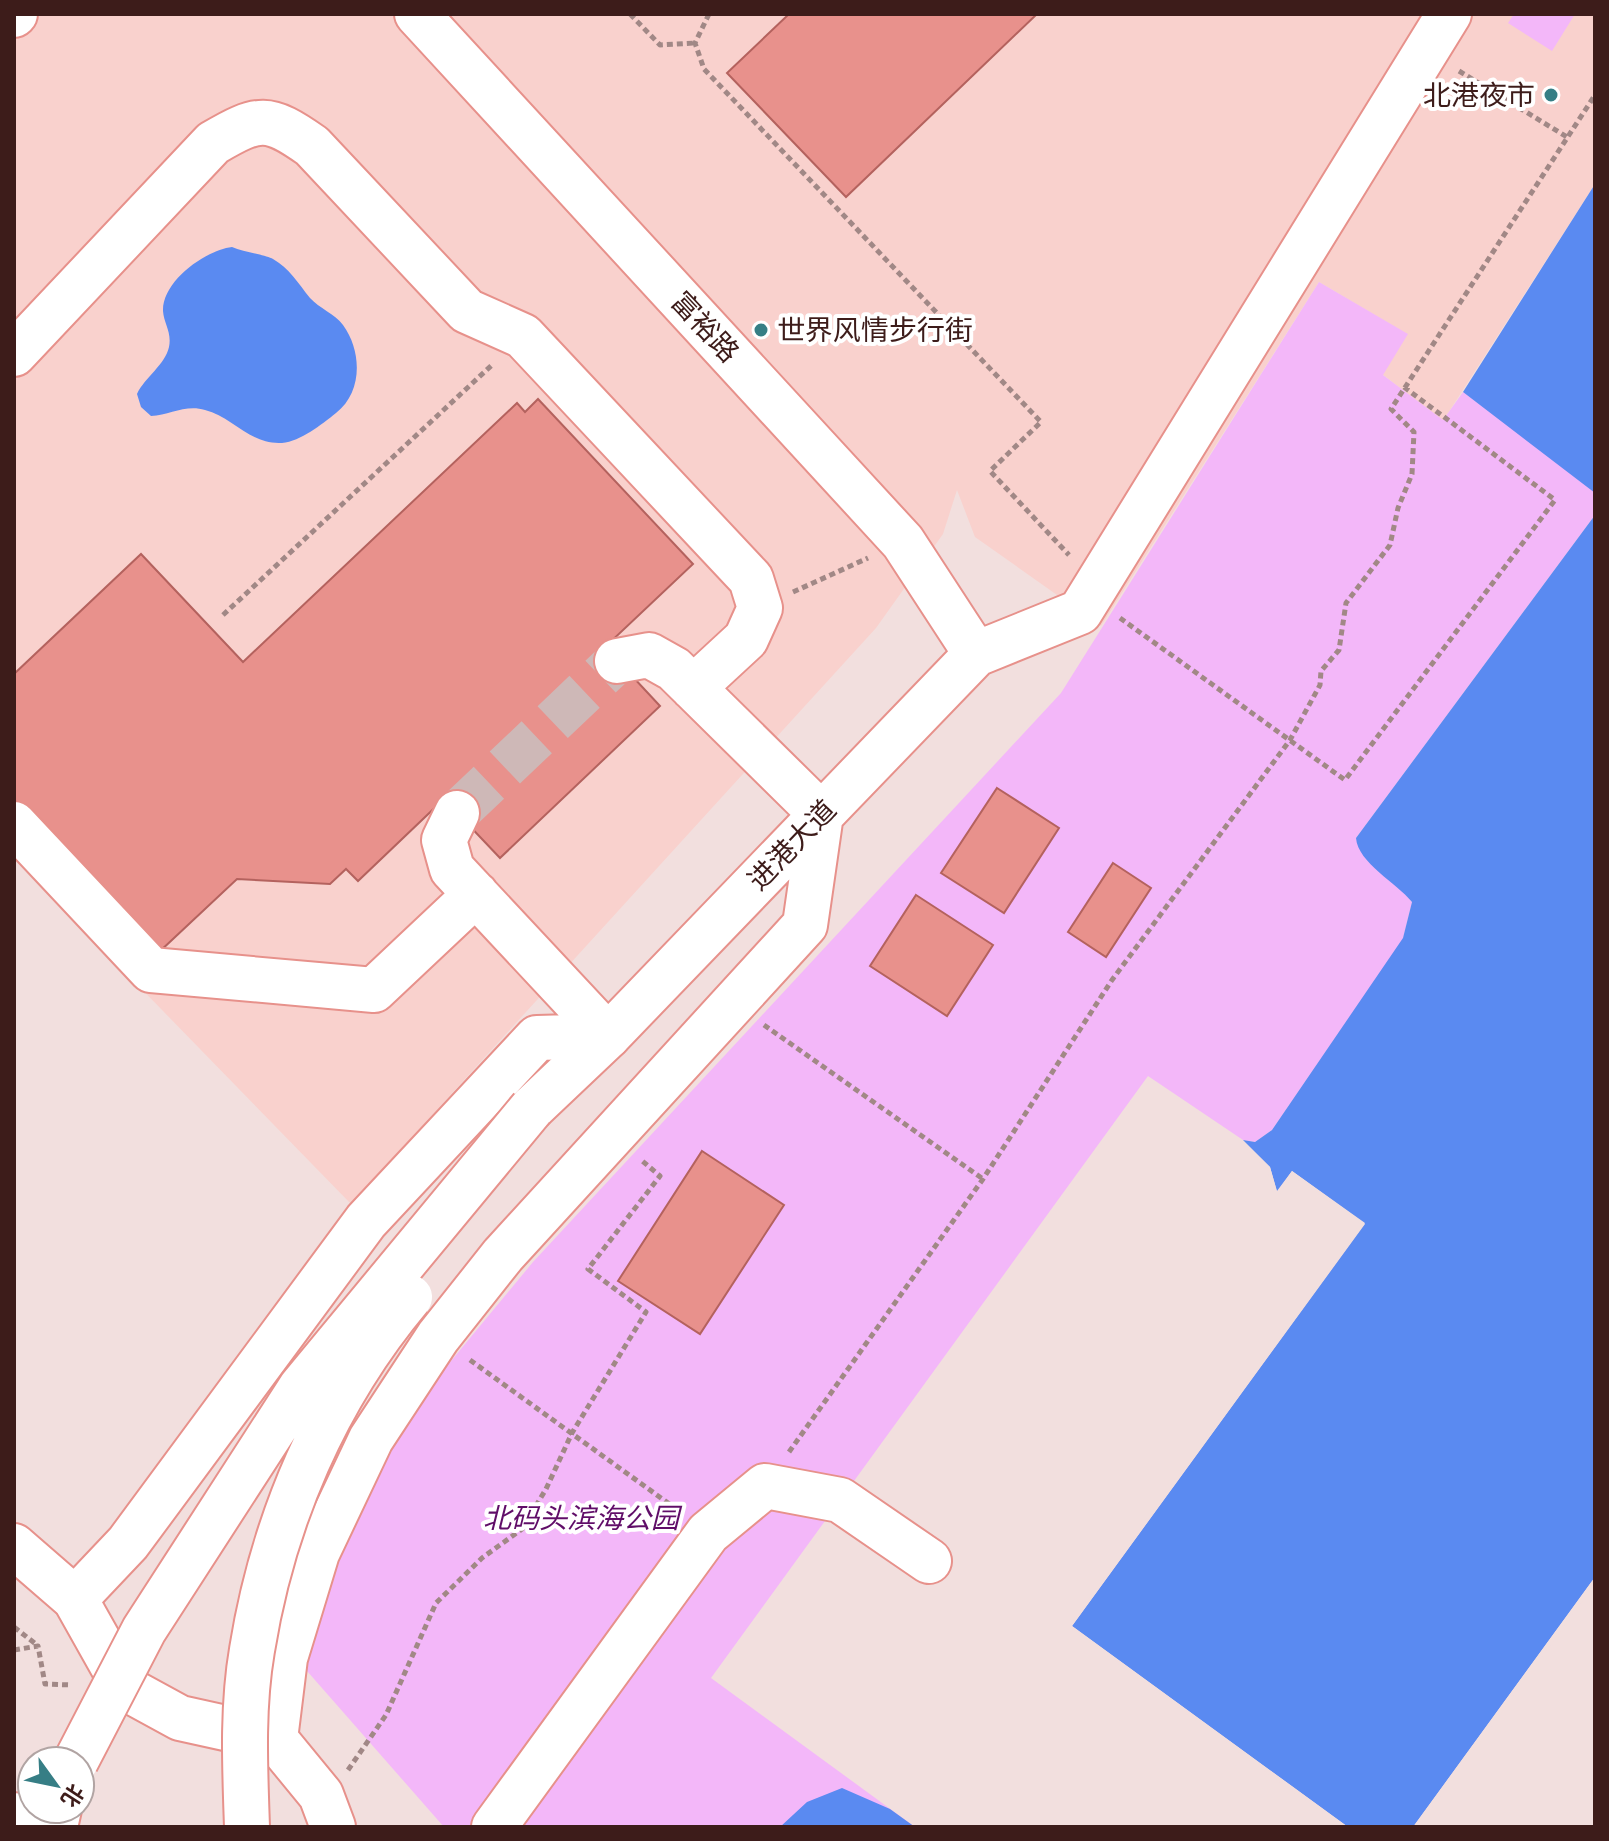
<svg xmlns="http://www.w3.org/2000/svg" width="1609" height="1841" viewBox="0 0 1609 1841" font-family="Bitter,'Noto Sans SC',serif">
<rect width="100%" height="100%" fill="#f2dfde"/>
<path fill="#f9d1cd" d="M14,14H1595V184L1443,421L1382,374L1407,334L1319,282L1101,626L975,537L957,490L943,534L876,628L351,1204L14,858Z"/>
<path fill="#f3b7f9" d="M1514,14H1575L1552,51L1508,23Z
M1319,282L1408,334L1383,375L1443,420L1463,392L1586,484L1595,492V515L1356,838L1412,902L1403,939L1272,1130L1255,1142L1243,1140L1148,1076L711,1678L915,1827H444L300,1663L330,1570L375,1466L422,1396L533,1262L1061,693Z"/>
<path fill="#5a8af1" d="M1595,184V493L1463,392Z
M232,247C244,252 266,255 273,259C289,268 298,283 310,298C319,308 335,314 343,325C362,351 363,392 336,413C321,425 301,441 282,443C250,445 233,417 205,410C186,404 170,415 151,416L141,407L137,394C145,377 165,365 169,347C172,332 164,324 163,311C162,281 206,250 232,247Z
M1595,515V1577L1413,1827H1348L1072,1626L1365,1224L1292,1171L1277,1192L1270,1167L1243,1140L1255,1142L1272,1130L1403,938L1412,902C1397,883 1358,863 1356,838Z
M842,1788L890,1809L915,1827H780L807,1802Z"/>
<path fill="#f2dfde" d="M1240,1138L1270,1167L1277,1191L1292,1171L1365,1223L1072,1626L1348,1827H1341L1068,1627L1360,1224L1293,1176L1279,1195H1274L1267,1169L1240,1143Z
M1595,1577V1584L1418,1827H1413Z"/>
<path fill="#e8918c" stroke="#b4625e" stroke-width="2" d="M789,14H1037L846,197L727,73Z
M538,399L693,564L605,647L660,706L500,858L444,799L358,881L346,869L330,884L237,879L158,953L14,800V674L141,554L243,662L517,403L525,412Z
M997,788L1059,828L1004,913L941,873Z
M1113,863L1151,888L1106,957L1068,932Z
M916,895L993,945L947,1016L870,966Z
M702,1151L784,1205L700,1334L618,1281Z"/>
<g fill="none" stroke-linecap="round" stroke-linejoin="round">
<path stroke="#ceb8b7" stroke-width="44" stroke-dasharray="44 22" stroke-linecap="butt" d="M457,813L617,661"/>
<defs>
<path id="minor" d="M417,14L903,542L976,654
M14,15L15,14
M14,354L213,143C259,116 268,115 312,146L467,311L523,336L751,579L760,608L746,639L693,688
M457,813L444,840L452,869L608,1036
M14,824L151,970L374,990L476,894
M608,1036L976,654L1080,612L1449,14
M75,1599L128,1543L366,1221L537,1038L608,1036
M275,1739L285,1658L317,1553L371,1439L438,1337L503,1255L805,925L821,814L674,669L649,655L617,661
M494,1827L708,1533L765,1486L840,1500L929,1561"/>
<path id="major" d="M532,1108L608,1036
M14,1546L75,1599L125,1688L180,1718L275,1739L321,1795L333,1827
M14,1815L26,1827
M55,1827L59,1809"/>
</defs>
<use href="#minor" stroke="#e7918b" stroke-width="48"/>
<use href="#major" stroke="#e7918b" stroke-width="48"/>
<path stroke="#a18886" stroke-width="5" stroke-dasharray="6 4" stroke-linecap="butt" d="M630,14L660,45L695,43
M709,14L695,43L704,69L1041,422L990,471L1069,555
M1459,71L1567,137
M793,592L868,558
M223,615L493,364
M1120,618L1345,780L1555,500L1404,387
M764,1025L983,1179
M470,1360L679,1511
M789,1452L983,1179L1112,980L1290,740L1320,685L1321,671L1339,650L1346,603L1390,545L1398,508L1412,474L1414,432L1391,409L1595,95
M14,1627L37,1645
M14,1650L38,1646L45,1684L72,1685
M348,1770L386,1715L436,1603L482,1558L522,1529L546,1489L572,1433L646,1312L588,1269L660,1176L640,1159"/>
<use href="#minor" stroke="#fff" stroke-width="44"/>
<use href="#major" stroke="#fff" stroke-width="44"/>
<defs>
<path id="major-bridge" d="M76,1761L144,1630L301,1387L532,1108
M247,1827C245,1768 242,1708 252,1650C273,1520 326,1397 410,1297"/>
</defs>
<use href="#major-bridge" stroke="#e7918b" stroke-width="48" stroke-linecap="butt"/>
<use href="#major-bridge" stroke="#fff" stroke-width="44"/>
</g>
<g fill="#367e85" stroke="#fff" stroke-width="3">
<circle cx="1551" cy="95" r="8"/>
<circle cx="761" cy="330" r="8"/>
</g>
<g text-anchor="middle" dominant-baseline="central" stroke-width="8" stroke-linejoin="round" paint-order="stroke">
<g font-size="28" fill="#3d1c1a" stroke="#fff" text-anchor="end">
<text x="1535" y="95">北港夜市</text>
<text x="777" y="330" text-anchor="start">世界风情步行街</text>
</g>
<g font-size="28" fill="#3d1c1a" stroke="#fff">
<text transform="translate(705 327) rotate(47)">富裕路</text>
<text transform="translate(792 845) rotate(-46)">进港大道</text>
</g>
<g font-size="28" font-style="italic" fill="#600d68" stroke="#fff">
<text x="581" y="1518">北码头滨海公园</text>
</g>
</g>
<rect width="1609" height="1841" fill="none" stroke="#3d1c1a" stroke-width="32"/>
<g transform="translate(56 1785) rotate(123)"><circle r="38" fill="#ffffff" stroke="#b1a4a3" stroke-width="2"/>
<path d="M0-6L14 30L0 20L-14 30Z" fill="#367e85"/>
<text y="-12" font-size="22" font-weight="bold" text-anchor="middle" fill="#3d1c1a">北</text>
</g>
</svg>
